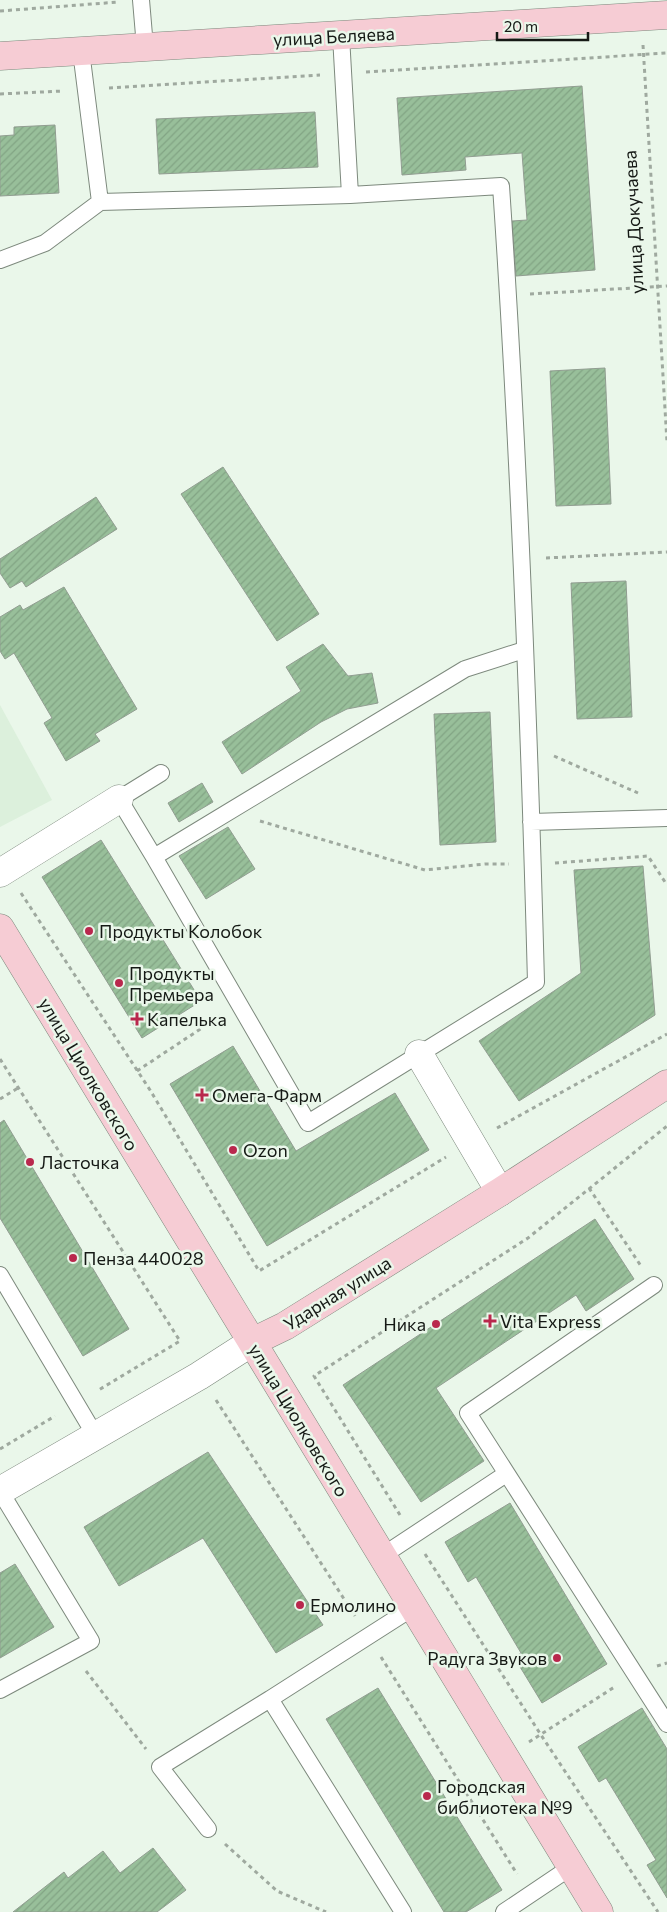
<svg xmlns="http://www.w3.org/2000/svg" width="667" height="1912" viewBox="0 0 667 1912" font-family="Commissioner,sans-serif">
<defs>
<pattern id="building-hatch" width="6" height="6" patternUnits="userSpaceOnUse" patternTransform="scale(1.25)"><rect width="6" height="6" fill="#98bf9a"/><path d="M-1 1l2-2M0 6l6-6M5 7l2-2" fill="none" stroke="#82a484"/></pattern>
</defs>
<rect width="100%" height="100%" fill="#eaf7ea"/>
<path fill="#dcf0dc" d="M0,705L52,800L0,827Z"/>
<path fill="url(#building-hatch)" stroke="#919d91" d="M582,86L595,270L516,276L512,221L527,220L522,153L465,157L466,170L402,175L397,98Z
M315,112L318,167L159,174L156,119Z
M55,125L59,193L0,196V136L14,135V127Z
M605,368L611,504L556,506L550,371Z
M223,467L319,614L277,641L181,494Z
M96,497L117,529L26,587L22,581L10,588L0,573V559Z
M626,581L632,717L577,719L571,583Z
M64,587L137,709L95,734L100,741L66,761L44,723L52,718L14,653L5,659L0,651V617L20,605L23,610Z
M323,644L348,676L372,673L378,703L347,709L321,722L242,774L222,742L301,691L286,667Z
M490,712L496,842L440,845L434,714Z
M202,783L213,802L179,822L168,803Z
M228,827L255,869L206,899L179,856Z
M101,840L201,1001L142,1038L42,877Z
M643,866L655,1015L519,1101L479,1041L581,973L574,870Z
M233,1046L296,1151L395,1093L429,1150L267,1246L170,1084Z
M4,1120L129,1329L83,1356L0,1218V1123Z
M595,1219L634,1279L586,1311L576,1295L436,1388L484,1461L421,1502L343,1385Z
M208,1452L323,1625L276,1653L203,1538L119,1586L84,1527Z
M510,1503L607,1664L542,1703L514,1657L521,1653L476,1577L468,1582L445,1542Z
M15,1564L54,1627L0,1658V1573Z
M378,1688L502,1890L466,1912H444L326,1719Z
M642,1708L667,1749V1898L647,1865L656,1860L606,1778L599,1782L578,1747Z
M153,1848L186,1890L157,1912H13L64,1872L68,1878L103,1851L120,1873Z"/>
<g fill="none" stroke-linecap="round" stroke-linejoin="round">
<defs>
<path id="lane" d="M141,0L145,47
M341,36L350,195
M81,51L100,202L350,195L501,186C519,451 529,716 536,982L308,1123L154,857L119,799L161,773
M0,260L45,243L100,202
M531,822L667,818
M154,857L465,669L524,650
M0,1275L95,1435
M654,1285L468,1413L667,1724
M382,1556L506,1474
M0,1690L91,1641L0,1491
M208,1829L160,1767L270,1699
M403,1912L270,1699L414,1607
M504,1912L571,1867"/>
<path id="street" d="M0,873L119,799
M419,1054L500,1192
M0,1491L199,1376L252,1342"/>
<path id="secondary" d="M0,56L667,15
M0,928L599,1912
M252,1342L285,1326L500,1192L667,1084"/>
</defs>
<use href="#lane" stroke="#7d897d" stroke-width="18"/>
<use href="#street" stroke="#7d897d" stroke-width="29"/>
<use href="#secondary" stroke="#7d897d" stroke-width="29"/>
<path stroke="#9fa99f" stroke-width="3" stroke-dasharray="4 4" stroke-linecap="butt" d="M0,11L119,2
M643,45L667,442
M366,72L667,53
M109,88L320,75
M0,94L63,91
M530,294L667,286
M546,558L667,552
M554,756L638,793
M260,821L425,870L485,864H509
M555,863L648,856L667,885
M21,893L150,1090L259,1271L446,1157
M0,1059L180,1341L97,1391
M137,1071L220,1016
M0,1099L18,1088
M497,1128L667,1034
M589,1188L641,1266
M216,1400L355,1616
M0,1449L55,1416
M400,1515L314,1376L528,1238L667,1126
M425,1554L541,1735L658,1912
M381,1657L517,1874
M657,1666L667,1663
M86,1671L146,1749
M529,1742L616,1686
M225,1844L277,1891L326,1912"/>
<use href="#lane" stroke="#fff" stroke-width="16"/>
<use href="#street" stroke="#fff" stroke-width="28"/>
<use href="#secondary" stroke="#f6ccd4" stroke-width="28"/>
</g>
<g fill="#b9284d" stroke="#eaf7ea" stroke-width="2">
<circle cx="89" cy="931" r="5"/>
<circle cx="119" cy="983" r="5"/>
<path d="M134.5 1011.5h5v5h5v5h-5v5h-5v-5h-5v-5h5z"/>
<path d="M199.5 1087.5h5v5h5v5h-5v5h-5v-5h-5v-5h5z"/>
<circle cx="233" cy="1150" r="5"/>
<circle cx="30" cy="1162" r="5"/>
<circle cx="73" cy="1258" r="5"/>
<path d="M487.5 1313.5h5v5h5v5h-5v5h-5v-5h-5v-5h5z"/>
<circle cx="436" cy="1324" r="5"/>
<circle cx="300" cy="1605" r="5"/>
<circle cx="557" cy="1658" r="5"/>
<circle cx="427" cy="1796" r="5"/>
</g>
<g text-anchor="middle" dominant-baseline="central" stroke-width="5" stroke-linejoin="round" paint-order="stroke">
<g font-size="18" fill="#151915" stroke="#eaf7ea">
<text transform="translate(334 36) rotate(-3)">улица Беляева</text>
<text transform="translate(633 222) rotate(-93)">улица Докучаева</text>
<text transform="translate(89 1074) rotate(59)">улица Циолковского</text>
<text transform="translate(337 1293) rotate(-32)">Ударная улица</text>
<text transform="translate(299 1420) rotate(59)">улица Циолковского</text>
</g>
<g font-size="18" fill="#151915" stroke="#eaf7ea" text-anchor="start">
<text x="99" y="931">Продукты Колобок</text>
<text x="129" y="973">Продукты<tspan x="129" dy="21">Премьера</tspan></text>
<text x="147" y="1019">Капелька</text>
<text x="212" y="1095">Омега-Фарм</text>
<text x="243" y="1150">Ozon</text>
<text x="40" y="1162">Ласточка</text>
<text x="83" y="1258">Пенза 440028</text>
<text x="500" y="1321">Vita Express</text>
<text x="426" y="1324" text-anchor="end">Ника</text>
<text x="310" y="1605">Ермолино</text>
<text x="547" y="1658" text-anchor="end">Радуга Звуков</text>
<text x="437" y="1786">Городская<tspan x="437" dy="21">библиотека №9</tspan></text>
</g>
</g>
<path d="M497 32v8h91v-8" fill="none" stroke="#151915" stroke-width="2.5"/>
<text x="504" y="32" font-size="15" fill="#151915" stroke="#eaf7ea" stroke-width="4" paint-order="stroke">20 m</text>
</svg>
